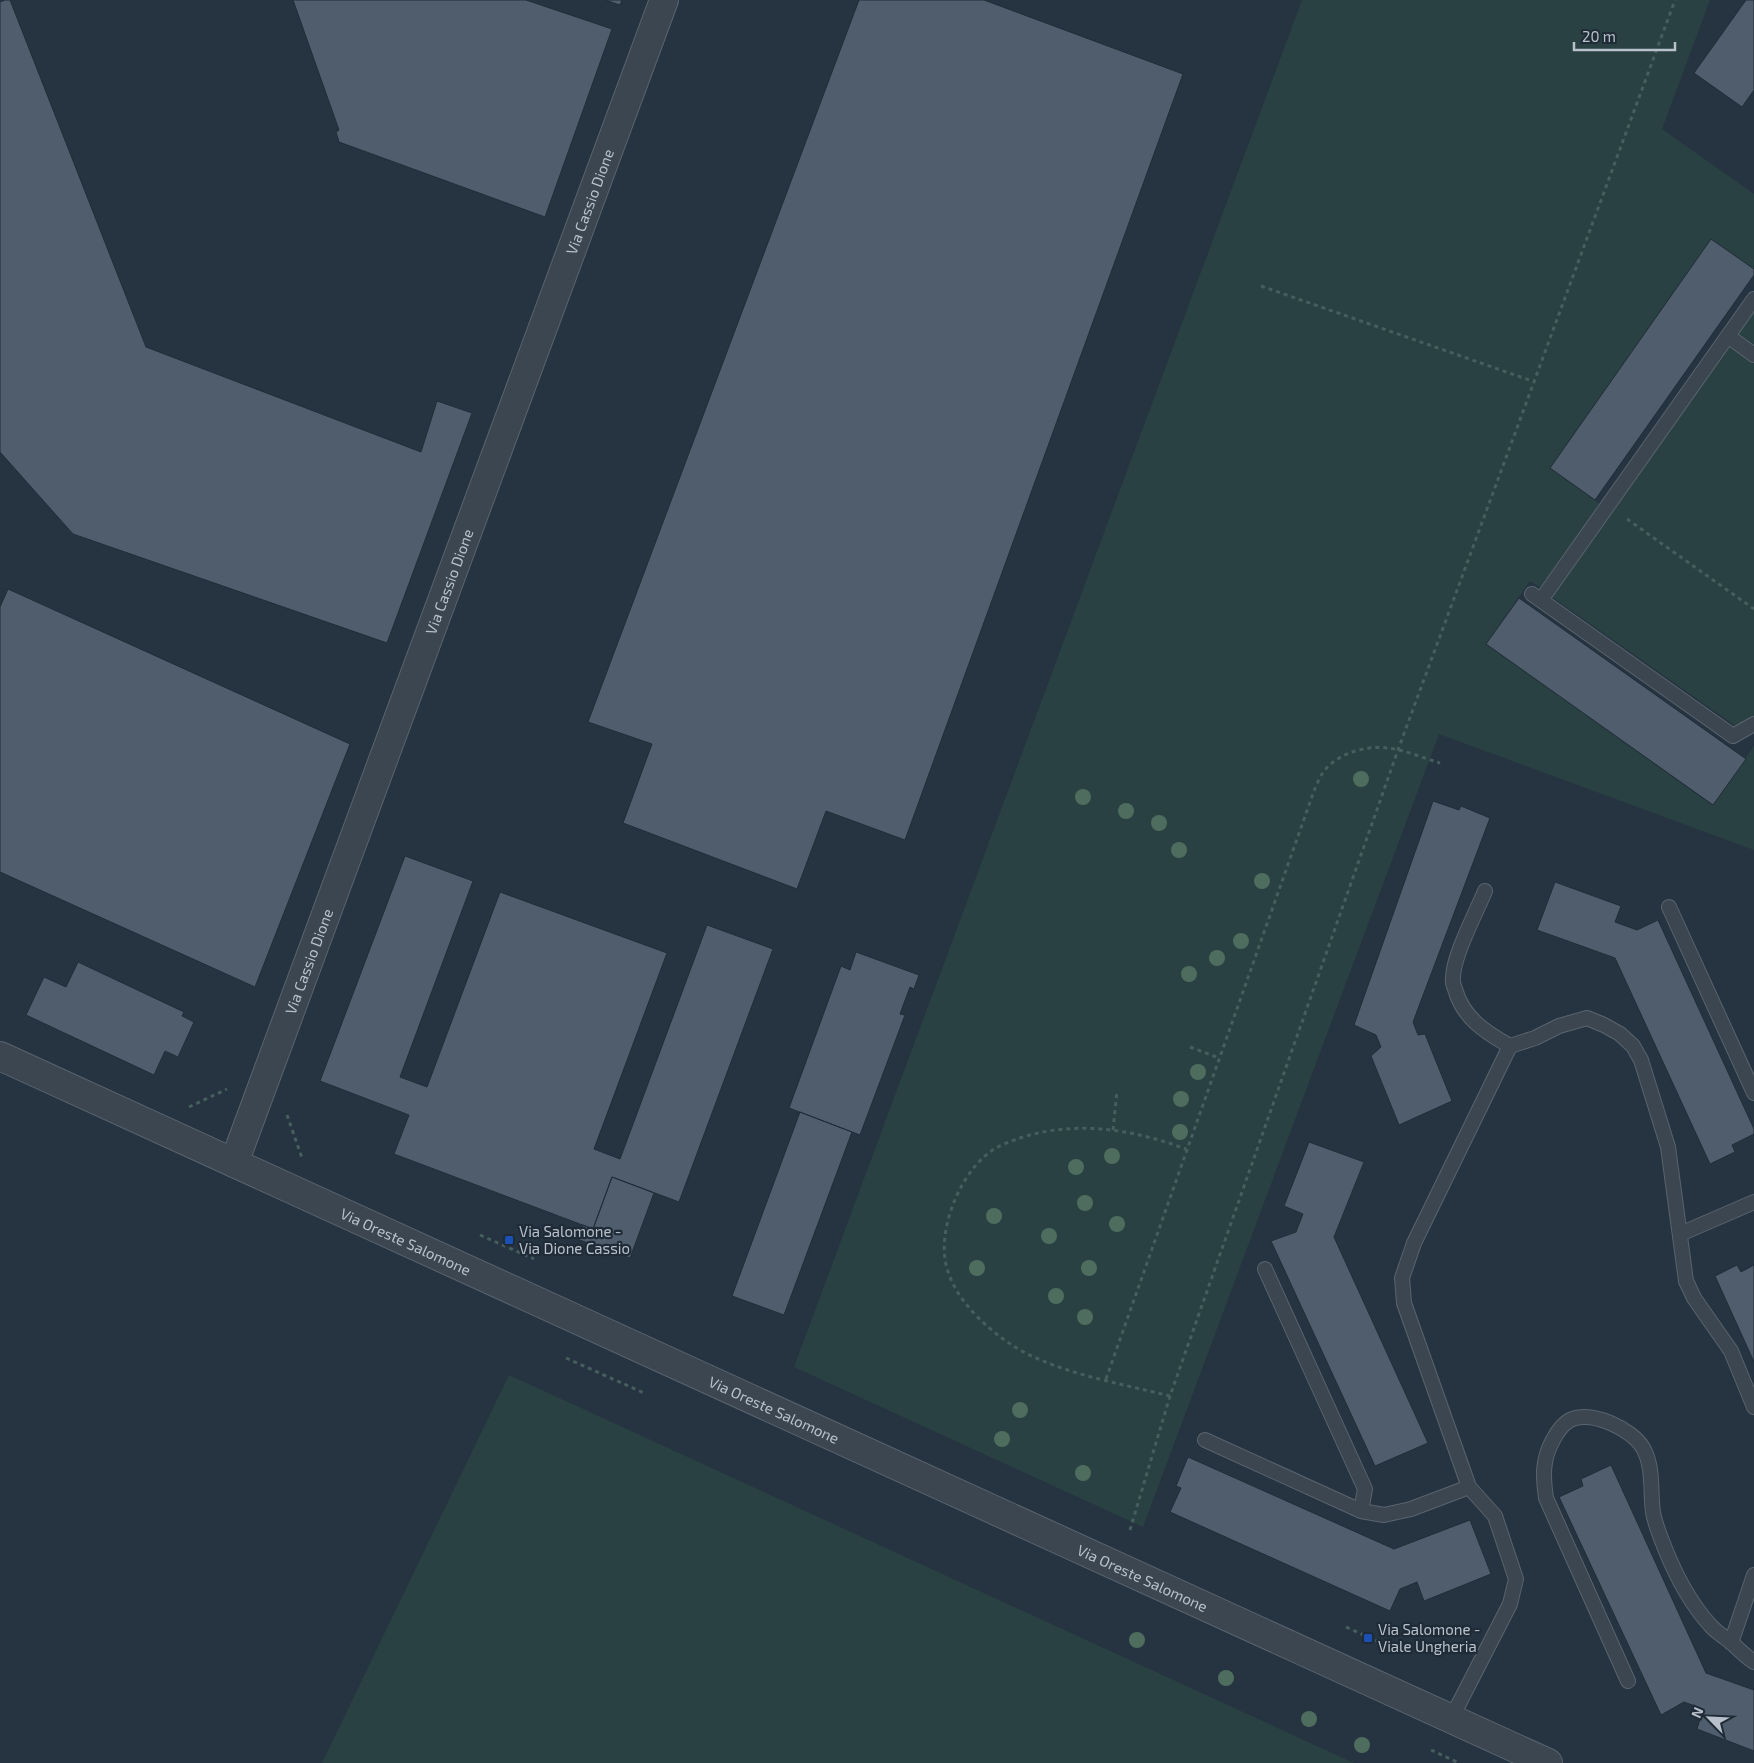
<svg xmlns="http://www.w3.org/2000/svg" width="1754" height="1763" viewBox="0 0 1754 1763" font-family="'Exo 2',sans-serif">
<rect width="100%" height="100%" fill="#263441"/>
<path fill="#294142" d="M1302,0H1710L1662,129L1754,194V269L1711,239L1550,468L1600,504L1541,588L1530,581L1486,644L1712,805L1754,746V850L1439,734L1143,1527L794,1367Z
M1754,310V345L1738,333Z
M1729,346L1754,364V718L1737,727L1552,597Z
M509,1375L1354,1763H322Z"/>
<path fill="#505d6c" stroke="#212d38" d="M5,0H10L146,347L421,452L437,401L472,413L387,643L73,534L0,452V2Z
M293,0H526L612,29L545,217L339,142L336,132L339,130Z
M605,0H622L620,5Z
M859,0H984L1183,74L905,840L826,811L797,889L623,823L652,744L588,722Z
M1746,0H1754V90L1742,107L1694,73Z
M1711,239L1754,269V275L1595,500L1550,468Z
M8,589L350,744L255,987L0,872V607Z
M1519,598L1746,759L1713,805L1486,644Z
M1433,801L1459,810L1461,806L1490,818L1413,1022L1418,1035L1425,1034L1452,1101L1399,1125L1371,1056L1381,1047L1376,1035L1354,1025Z
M405,856L473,881L400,1077L427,1087L500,892L667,953L594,1149L620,1159L707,925L773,949L679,1202L612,1177L593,1229L394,1154L409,1115L320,1081Z
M1555,882L1621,906L1615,922L1637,930L1658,920L1754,1129V1134L1732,1145L1735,1152L1710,1164L1615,958L1537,930Z
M856,952L919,975L914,989L910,987L900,1014L905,1015L860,1135L789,1108L841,966L850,970Z
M78,962L184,1012L182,1016L194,1022L178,1057L165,1051L154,1075L26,1015L44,977L66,987Z
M800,1112L852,1132L784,1315L732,1296Z
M1309,1142L1364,1162L1334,1237L1428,1443L1375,1466L1271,1241L1296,1232L1303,1214L1284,1206Z
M612,1177L654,1193L630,1258L577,1239L583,1225L593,1229Z
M1737,1265L1741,1272L1754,1265V1362L1715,1276Z
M1188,1457L1394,1549L1470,1520L1491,1574L1424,1601L1417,1582L1400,1589L1390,1611L1170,1512L1181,1488L1176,1486Z
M1611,1465L1706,1673L1754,1690V1751L1697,1729L1703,1709L1684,1702L1661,1715L1559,1497L1583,1486L1581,1479Z"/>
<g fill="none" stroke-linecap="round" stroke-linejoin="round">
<defs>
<path id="service" d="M1728,336L1754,355
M1532,594L1733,736L1754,724
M1541,600L1754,299
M1485,891C1476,913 1453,956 1453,978C1452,982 1454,986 1455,989C1463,1018 1485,1032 1510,1046L1535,1038L1559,1026L1587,1018L1604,1025L1620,1034L1633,1046L1641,1060L1668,1147L1686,1281L1694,1298L1731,1351L1754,1407
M1669,907L1754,1093
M1680,1234L1754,1202
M1265,1269L1365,1489L1361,1511
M1205,1440L1361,1511L1384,1515L1411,1509L1469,1487
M1731,1643L1754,1575
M1628,1681L1546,1498C1543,1477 1542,1459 1553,1440C1557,1432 1563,1424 1570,1420C1592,1410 1632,1429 1643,1448C1654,1467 1650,1491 1653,1512C1655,1525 1661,1538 1666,1551C1677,1578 1691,1604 1710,1625C1716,1632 1724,1637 1731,1642C1738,1649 1745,1656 1754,1662
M1451,1719L1510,1604L1516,1579L1495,1516L1469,1487L1404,1303L1402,1278L1414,1243L1510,1046"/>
<g id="minor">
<path id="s1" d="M0,1056L1548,1763"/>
<path id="s2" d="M234,1163L664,0"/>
</g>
</defs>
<use href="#service" stroke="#59646e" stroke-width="16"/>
<use href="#minor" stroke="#59646e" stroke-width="30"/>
<path stroke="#475e5f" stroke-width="3" stroke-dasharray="4 4" stroke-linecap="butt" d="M1261,286L1535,382
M1627,519L1754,609
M1190,1047L1219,1058
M189,1107L227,1089
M287,1115L302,1158
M1113,1130L1117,1091
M480,1235L534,1259
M566,1358L644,1393
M1106,1379L1314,791C1316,786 1319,779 1322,774C1335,754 1365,745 1388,748C1405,750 1423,758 1440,763
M1170,1396C1119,1383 1049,1372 1006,1341C982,1324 955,1298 947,1268C935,1229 964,1161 1002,1145C1062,1118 1127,1127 1186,1149
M1130,1530L1170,1396L1398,750L1675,0
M1346,1627L1404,1653
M1431,1750L1459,1763"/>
<use href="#service" stroke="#3b4651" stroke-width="14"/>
<use href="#minor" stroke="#3b4651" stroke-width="28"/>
</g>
<g fill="#4e6d5e">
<circle cx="1361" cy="779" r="8"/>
<circle cx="1083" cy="797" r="8"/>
<circle cx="1126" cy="811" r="8"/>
<circle cx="1159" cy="823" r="8"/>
<circle cx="1179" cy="850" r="8"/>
<circle cx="1262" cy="881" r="8"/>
<circle cx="1241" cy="941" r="8"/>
<circle cx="1217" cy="958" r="8"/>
<circle cx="1189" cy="974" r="8"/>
<circle cx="1198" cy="1072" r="8"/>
<circle cx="1181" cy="1099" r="8"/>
<circle cx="1180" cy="1132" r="8"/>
<circle cx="1112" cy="1156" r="8"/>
<circle cx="1076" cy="1167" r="8"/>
<circle cx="1085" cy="1203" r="8"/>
<circle cx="994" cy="1216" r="8"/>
<circle cx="1117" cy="1224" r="8"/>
<circle cx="1049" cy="1236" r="8"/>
<circle cx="977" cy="1268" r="8"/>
<circle cx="1089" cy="1268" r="8"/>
<circle cx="1056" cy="1296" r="8"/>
<circle cx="1085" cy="1317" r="8"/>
<circle cx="1020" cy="1410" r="8"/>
<circle cx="1002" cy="1439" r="8"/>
<circle cx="1083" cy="1473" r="8"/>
<circle cx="1137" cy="1640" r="8"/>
<circle cx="1226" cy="1678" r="8"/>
<circle cx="1309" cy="1719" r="8"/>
<circle cx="1362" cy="1745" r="8"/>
</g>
<g fill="#1a4fb4" stroke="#1f2b36" stroke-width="2">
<rect x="504" y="1235" width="10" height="10" rx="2.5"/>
<rect x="1363" y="1633" width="10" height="10" rx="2.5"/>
</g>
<g text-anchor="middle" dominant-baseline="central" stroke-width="4.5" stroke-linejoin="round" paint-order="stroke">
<g font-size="15" fill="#b8c1cb" stroke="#1f2b36">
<text stroke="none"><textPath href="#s2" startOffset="1025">Via Cassio Dione</textPath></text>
<text stroke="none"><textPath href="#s2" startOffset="620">Via Cassio Dione</textPath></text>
<text stroke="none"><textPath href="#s2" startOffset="215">Via Cassio Dione</textPath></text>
<text stroke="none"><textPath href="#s1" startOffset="446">Via Oreste Salomone</textPath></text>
<text stroke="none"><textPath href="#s1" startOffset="851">Via Oreste Salomone</textPath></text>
<text stroke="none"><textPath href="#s1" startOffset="1256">Via Oreste Salomone</textPath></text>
</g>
<g font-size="15" fill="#b8c1cb" stroke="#1f2b36" text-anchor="start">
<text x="519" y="1231">Via Salomone -<tspan x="519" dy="17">Via Dione Cassio</tspan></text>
<text x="1378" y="1629">Via Salomone -<tspan x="1378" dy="17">Viale Ungheria</tspan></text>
</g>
</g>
<g transform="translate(1709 1718) rotate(294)" stroke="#1f2b36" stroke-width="4" paint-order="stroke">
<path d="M0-4L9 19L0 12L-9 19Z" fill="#b8c1cb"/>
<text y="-8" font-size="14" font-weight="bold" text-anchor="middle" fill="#b8c1cb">N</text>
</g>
<path d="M1574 42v8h101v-8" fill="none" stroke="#b8c1cb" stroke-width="2.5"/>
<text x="1582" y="42" font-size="15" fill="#b8c1cb" stroke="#1f2b36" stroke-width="4" paint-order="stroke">20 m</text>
</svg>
